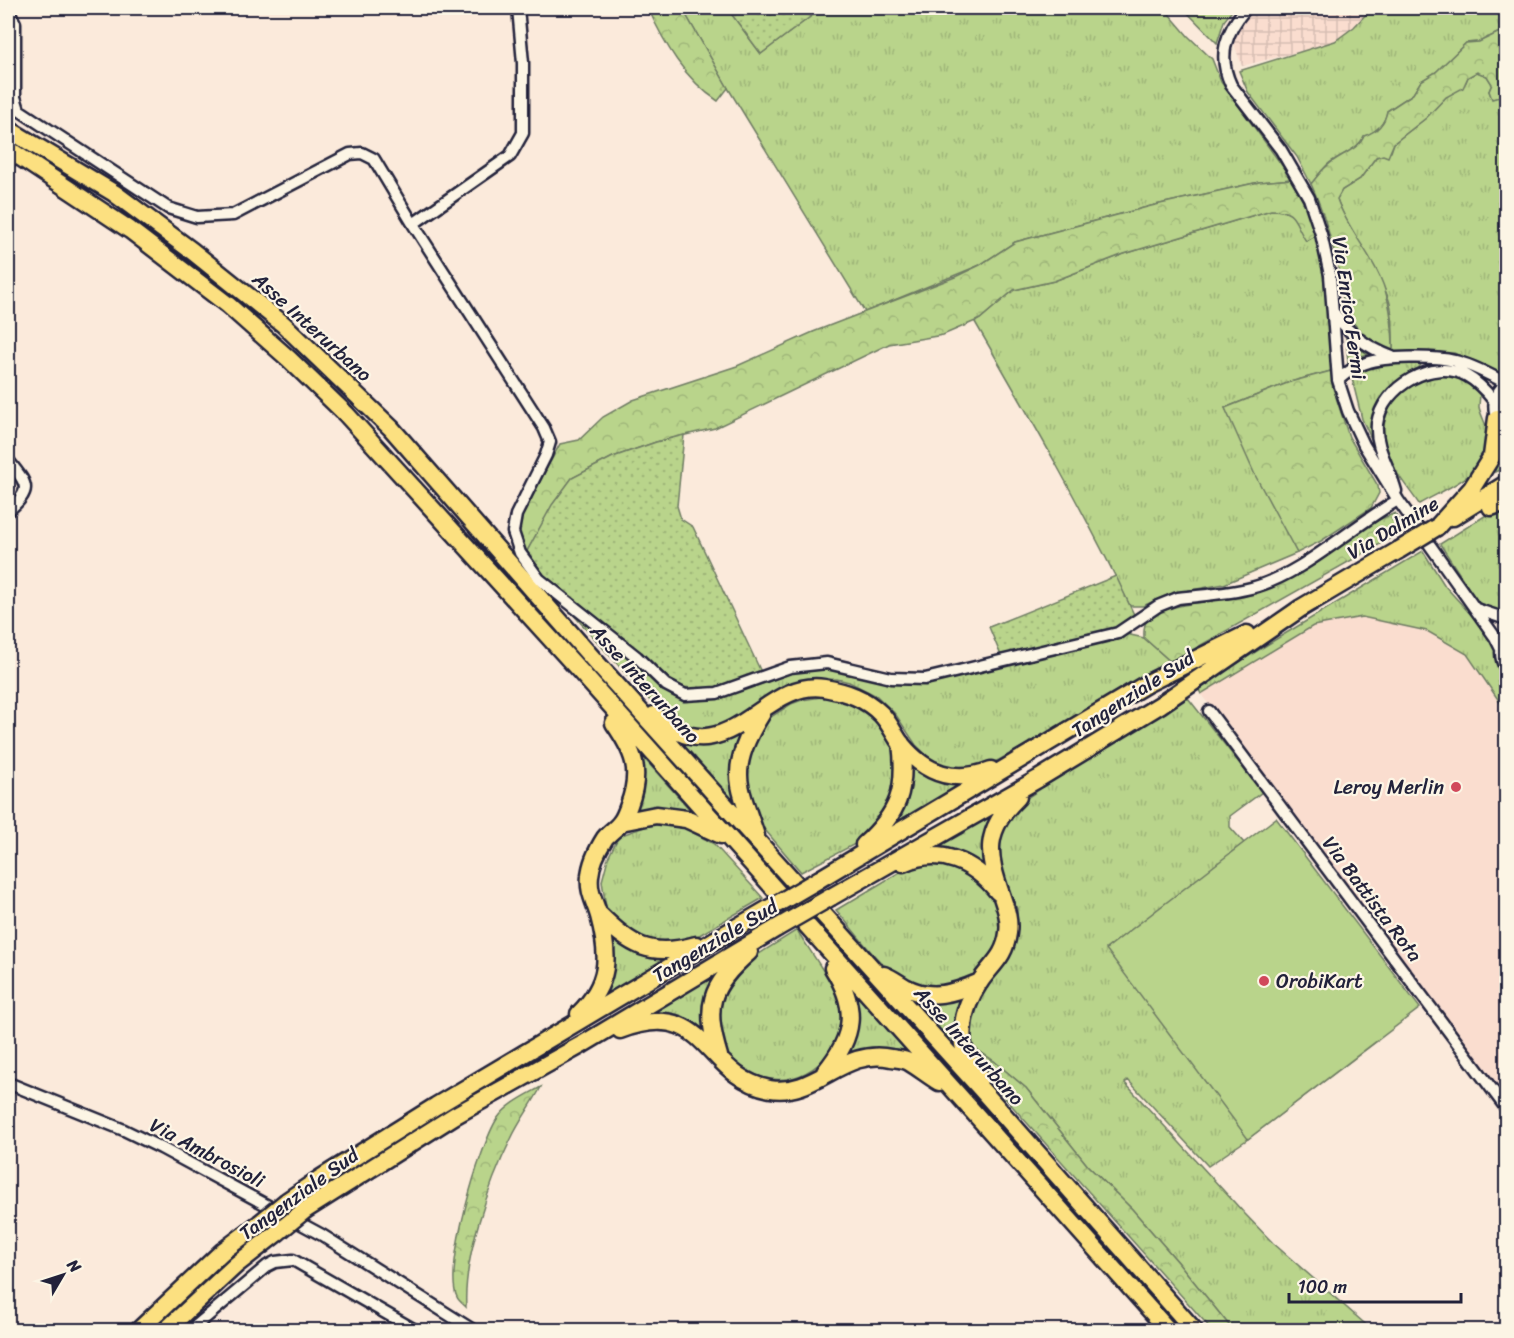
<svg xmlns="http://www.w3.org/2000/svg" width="1514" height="1338" viewBox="0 0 1514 1338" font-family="Sriracha,sans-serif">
<defs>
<pattern id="industrial-grid" width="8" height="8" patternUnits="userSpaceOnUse" patternTransform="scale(1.5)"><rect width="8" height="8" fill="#faddcf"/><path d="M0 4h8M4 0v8" fill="none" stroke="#d6bdb3"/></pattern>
<pattern id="grass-tufts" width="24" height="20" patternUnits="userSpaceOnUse" patternTransform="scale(1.5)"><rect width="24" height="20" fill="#b9d48b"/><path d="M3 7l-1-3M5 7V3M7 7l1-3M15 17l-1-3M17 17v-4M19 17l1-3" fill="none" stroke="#9fb679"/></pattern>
<pattern id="forest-crowns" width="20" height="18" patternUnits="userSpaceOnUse" patternTransform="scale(1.5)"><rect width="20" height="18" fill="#b9d48b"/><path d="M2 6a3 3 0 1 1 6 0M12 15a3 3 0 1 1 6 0" fill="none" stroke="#9fb679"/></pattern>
<pattern id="garden-dots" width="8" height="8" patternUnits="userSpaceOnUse" patternTransform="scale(1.5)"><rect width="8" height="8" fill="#b9d48b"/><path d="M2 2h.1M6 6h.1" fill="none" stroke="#9fb679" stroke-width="1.8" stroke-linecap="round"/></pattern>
</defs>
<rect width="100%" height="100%" fill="#fbeadb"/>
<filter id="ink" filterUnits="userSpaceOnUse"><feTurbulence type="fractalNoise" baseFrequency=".0167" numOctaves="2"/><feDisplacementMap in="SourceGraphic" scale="12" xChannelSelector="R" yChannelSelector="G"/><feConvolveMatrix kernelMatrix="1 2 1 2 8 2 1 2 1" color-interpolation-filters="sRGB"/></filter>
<g filter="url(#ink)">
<path fill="#faddcf" d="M1362,617L1427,631L1467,654L1506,711V1102L1201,694L1313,626Z"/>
<path fill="url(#industrial-grid)" d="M1240,8H1380L1336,42L1242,66L1226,22Z"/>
<path fill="url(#grass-tufts)" stroke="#6e7b63" stroke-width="1.5" d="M682,8H727L761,54L822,8H1164L1188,36L1212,59L1221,82L1292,179L1259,182L1151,206L1015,242L980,265L865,312L728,88Z
M1183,8H1234L1224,21L1217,43Z
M1372,8H1506V29L1479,42L1466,43L1436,72L1421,81L1413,94L1387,111C1385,124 1376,132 1364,136C1359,150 1338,155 1327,165C1321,171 1316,178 1311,184L1297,157L1248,92L1239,71L1335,41L1354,27Z
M1477,72L1487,76L1492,84L1489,91L1492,98L1499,97L1503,112L1506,119V371L1497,373L1454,353L1397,354L1393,351C1393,335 1394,315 1389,300C1376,264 1349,234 1337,199L1342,190L1360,179L1376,157L1391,152L1394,143L1426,118L1446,97L1466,82L1468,77Z
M1271,210C1299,210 1293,222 1307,241L1315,236C1327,280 1328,326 1331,371L1290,382L1225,408L1297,553L1224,584L1170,594L1143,606H1130C1083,509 1029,415 975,322L980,319L1014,290L1054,281L1124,254Z
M1346,337L1353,345L1368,354L1358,357L1348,363Z
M1422,363C1417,373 1405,375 1396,383C1380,397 1379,425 1374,445L1362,419L1352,379C1364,363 1403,364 1422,363Z
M1438,375C1456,376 1468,381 1480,393C1480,397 1479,403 1479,407C1481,417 1488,426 1489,438C1490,474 1446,488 1419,504C1409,489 1395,473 1388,457C1376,428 1389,390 1420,379C1426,377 1432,376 1438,375Z
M1502,438L1506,440V467L1495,472Z
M1506,504V615L1487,608L1477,601L1440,544L1499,507Z
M1423,551L1445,586L1494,640L1497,662L1506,678V711L1467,654L1427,631L1362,617L1313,626L1201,694L1199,690L1218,675L1278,638Z
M546,588L665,687L827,666L891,682L1126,634L1144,638L1171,662L999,760L980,767L953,768L934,762L916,745L896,715L877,696L849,682L837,679L805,681L739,720L707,731L682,724L660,712L570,611Z
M821,697L844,701L855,705L879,723L891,742L897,773L887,810L857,843L801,872L760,824L745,782L750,750L766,720L791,704L802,700Z
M1188,698L1262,792L1230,816V827L1244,843L1232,852L1377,1041L1248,1139L1208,1166L1128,1080L1125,1083L1245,1214L1273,1243L1372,1330H1233L1178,1262L1132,1209L1088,1166L1026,1088L994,1061L971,1046V1024L977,1000L1009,959L1017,937V909L1000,868L999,834L1021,802L1066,772Z
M749,724L740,811L671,732Z
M633,746L700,821L631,815Z
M908,760L966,783L894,825V824Z
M995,809L992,877L933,848Z
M667,824L685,828L714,844L763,898L684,944L653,946L613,919L606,907L602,881L608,858L619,836L647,826Z
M931,861C941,863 953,864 963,868C969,870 975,878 980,882C1021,920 995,982 943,989C926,991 905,980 891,971C875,961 850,925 836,910L900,872Z
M797,930C809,950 836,986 840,1007C846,1047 812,1084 771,1079C754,1077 740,1067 726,1057L719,1028V1008L725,991L743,964Z
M609,936C629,954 646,960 673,958L601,1000C615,980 618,960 609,936Z
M716,973L711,985L709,1041C683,1017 678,1010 641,1016Z
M849,984L916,1058C885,1045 869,1048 840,1062Z
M964,995L959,1052L911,998Z"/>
<path fill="url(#forest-crowns)" stroke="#6e7b63" stroke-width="1.5" d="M648,8H682L728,88L718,101C685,80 664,43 648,8Z
M1506,29V56L1501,60L1506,72V119L1499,97L1492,99L1489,91L1492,84L1487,76L1477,72L1468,77L1463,88L1446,97L1426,118L1394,143L1388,157L1383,155L1376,157L1360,179L1342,190L1337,199C1347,228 1368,250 1380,277C1391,301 1393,326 1393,351C1374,345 1353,329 1346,309C1340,295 1341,278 1337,263C1330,236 1323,210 1311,184C1316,178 1321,171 1327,166C1338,155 1359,150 1364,136C1376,132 1385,124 1387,111L1413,94L1421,81L1436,72L1466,43L1479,42Z
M1292,179L1310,216L1315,236L1306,241C1293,222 1298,210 1271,210L1124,254L1054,281L1014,290L980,319L943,335L889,344L715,428L656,442L613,457L572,478L554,503L525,555L519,538L518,522L560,444L579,440L603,417L633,400L737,366L813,332L955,277L980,265L1015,242L1151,206L1259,182Z
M1331,371L1333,388L1349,437L1378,486L1379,493L1371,508L1321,541L1297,553L1255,475L1225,408L1290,382Z
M1395,513L1405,530L1171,662L1144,638C1144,632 1143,625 1147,621C1161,601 1231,601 1256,593C1296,580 1327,551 1362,529C1372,522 1384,518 1395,513Z
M971,1046L994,1061L1026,1088L1088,1166L1132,1209L1178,1262L1233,1330H1212L988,1079Z
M541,1087C532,1105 519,1121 511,1139C489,1183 463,1259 466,1307C463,1304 458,1300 457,1297C443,1270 480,1145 497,1119C507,1104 525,1096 541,1087Z"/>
<path fill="#b9d48b" stroke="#6e7b63" stroke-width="1.5" d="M1276,818L1420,1008L1248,1139L1106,949Z"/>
<path fill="url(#garden-dots)" stroke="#6e7b63" stroke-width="1.5" d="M727,8H822L761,54Z
M684,435L677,506L681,519L693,527L762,674L717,691L686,693L667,683L551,584L525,555L552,505L572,478L613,457L656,442Z
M1116,576L1136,619L1117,629L1002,658L989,627Z"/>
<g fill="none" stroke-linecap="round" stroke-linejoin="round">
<defs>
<path id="minor" d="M1246,8C1226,32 1217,55 1231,85L1281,150L1309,198L1321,234L1330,275L1338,380L1348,411L1364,445L1398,500L1495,637L1501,649
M8,9L15,23V97L19,110L168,208L197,217L233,215L350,154L362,153L374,159L413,224L544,428L550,442L546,455L516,515L513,532L520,553L539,579L637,657L666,685L685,695L717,693L790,667L827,663L891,678L925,679L1118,633L1158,606L1178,598C1202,595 1228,594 1251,588C1302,575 1352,526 1398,500
M413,224L510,156L523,133V63L518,8
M1334,313C1350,335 1367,347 1392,357
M1338,380C1346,373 1356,366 1366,363C1385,356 1435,356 1455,361C1473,365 1490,375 1506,383
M1506,384C1491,395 1490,416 1506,427
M8,460C27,485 34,488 8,511
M1396,491C1390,468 1375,448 1377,424C1382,387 1433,357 1467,376C1478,382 1486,391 1494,401
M1476,609L1506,619
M1506,634C1500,646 1499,658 1506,669
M1209,711L1506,1108
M8,1083L124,1130L161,1148L322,1235L473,1330
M191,1330L267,1266L275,1262L293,1260L415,1330"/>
<path id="highway" d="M8,129L114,193L192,251L283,324L391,428L594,660L980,1088L1194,1330
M8,149L130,230L228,305L289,359L346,414L580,671L1168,1330
M1491,507L1506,502
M1453,517L1506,484
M1437,527L1472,488L1492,456L1497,418
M654,715C726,781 762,678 824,688C847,692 865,698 881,714C890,723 894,735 902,745C926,774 955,784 991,770
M621,822L656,815L686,819L721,835
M756,836C751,819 743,802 740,785C735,760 749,734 762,713
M864,845C899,813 907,790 901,743
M903,863C940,846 974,862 998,892
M818,880L1148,683L1247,634
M831,897L1038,779L1160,705L1301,608L1399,550
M599,914C631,946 650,958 696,945
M884,975C892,978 898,983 905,987C931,1001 954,993 980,982
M579,1014C610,983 610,957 599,916C595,902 588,892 590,876C591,863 598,849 605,838C610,832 617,828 621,822C625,817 627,810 629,805C642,770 634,752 614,723
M620,1030C709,996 702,1076 770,1089C816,1097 843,1047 891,1058C897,1059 904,1059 909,1062C919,1068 929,1076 939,1082
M719,1056C704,1006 709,987 749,952
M825,1072C855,1036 858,1008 833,968
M979,1081C979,1069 971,1065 966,1054C962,1046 962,1034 963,1026C964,1012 971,995 979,983C991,965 1005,957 1008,933C1010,920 1006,909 1002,897C987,854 983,831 1018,797
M287,1201L321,1178L436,1106L715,940
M305,1210L454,1116L583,1044L777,928
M139,1330L223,1251L260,1223
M166,1330L236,1265L277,1233"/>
</defs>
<use href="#minor" stroke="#22223b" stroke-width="15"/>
<use href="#highway" stroke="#22223b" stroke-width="21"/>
<use href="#minor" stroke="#fcf5e5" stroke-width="10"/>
<use href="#highway" stroke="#fce080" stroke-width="16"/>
<defs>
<path id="highway-bridge" d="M1399,550L1437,527
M777,928L831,897
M715,940L818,880
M260,1223L287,1201
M277,1233L305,1210"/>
</defs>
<use href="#highway-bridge" stroke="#22223b" stroke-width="21" stroke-linecap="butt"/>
<use href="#highway-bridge" stroke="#fce080" stroke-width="16"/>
</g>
</g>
<g fill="#d1495b" stroke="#fcf5e5" stroke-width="2">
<circle cx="1456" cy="787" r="6"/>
<circle cx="1264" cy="981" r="6"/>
</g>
<g text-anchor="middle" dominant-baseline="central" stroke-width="4.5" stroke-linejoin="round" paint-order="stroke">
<g font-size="20" fill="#22223b" stroke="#fcf5e5">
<text transform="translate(1349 308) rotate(82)">Via Enrico Fermi</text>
<text transform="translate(312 327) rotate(42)">Asse Interurbano</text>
<text transform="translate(1393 528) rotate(-31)">Via Dalmine</text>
<text transform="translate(645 684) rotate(48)">Asse Interurbano</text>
<text transform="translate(1133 694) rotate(-33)">Tangenziale Sud</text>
<text transform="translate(1372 899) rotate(53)">Via Battista Rota</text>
<text transform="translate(715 941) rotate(-31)">Tangenziale Sud</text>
<text transform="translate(969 1046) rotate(48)">Asse Interurbano</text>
<text transform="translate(207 1153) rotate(28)">Via Ambrosioli</text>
<text transform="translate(299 1194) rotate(-36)">Tangenziale Sud</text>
</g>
<g font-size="20" fill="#22223b" stroke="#fcf5e5" text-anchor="end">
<text x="1444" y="787">Leroy Merlin</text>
<text x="1276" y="981" text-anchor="start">OrobiKart</text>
</g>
</g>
<rect width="1514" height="1338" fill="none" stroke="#fcf5e5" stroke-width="30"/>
<rect x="15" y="15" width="1484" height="1308" fill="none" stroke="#22223b" stroke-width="2" filter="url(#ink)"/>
<g transform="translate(63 1275) rotate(51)" stroke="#fcf5e5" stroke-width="4.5" paint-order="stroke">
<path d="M0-4.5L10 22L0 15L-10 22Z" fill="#22223b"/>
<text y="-9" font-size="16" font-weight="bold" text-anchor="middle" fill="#22223b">N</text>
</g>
<path d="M1289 1293v9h172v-9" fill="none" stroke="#22223b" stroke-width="3"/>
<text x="1298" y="1293" font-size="18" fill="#22223b" stroke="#fcf5e5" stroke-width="4.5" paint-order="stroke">100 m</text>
</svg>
